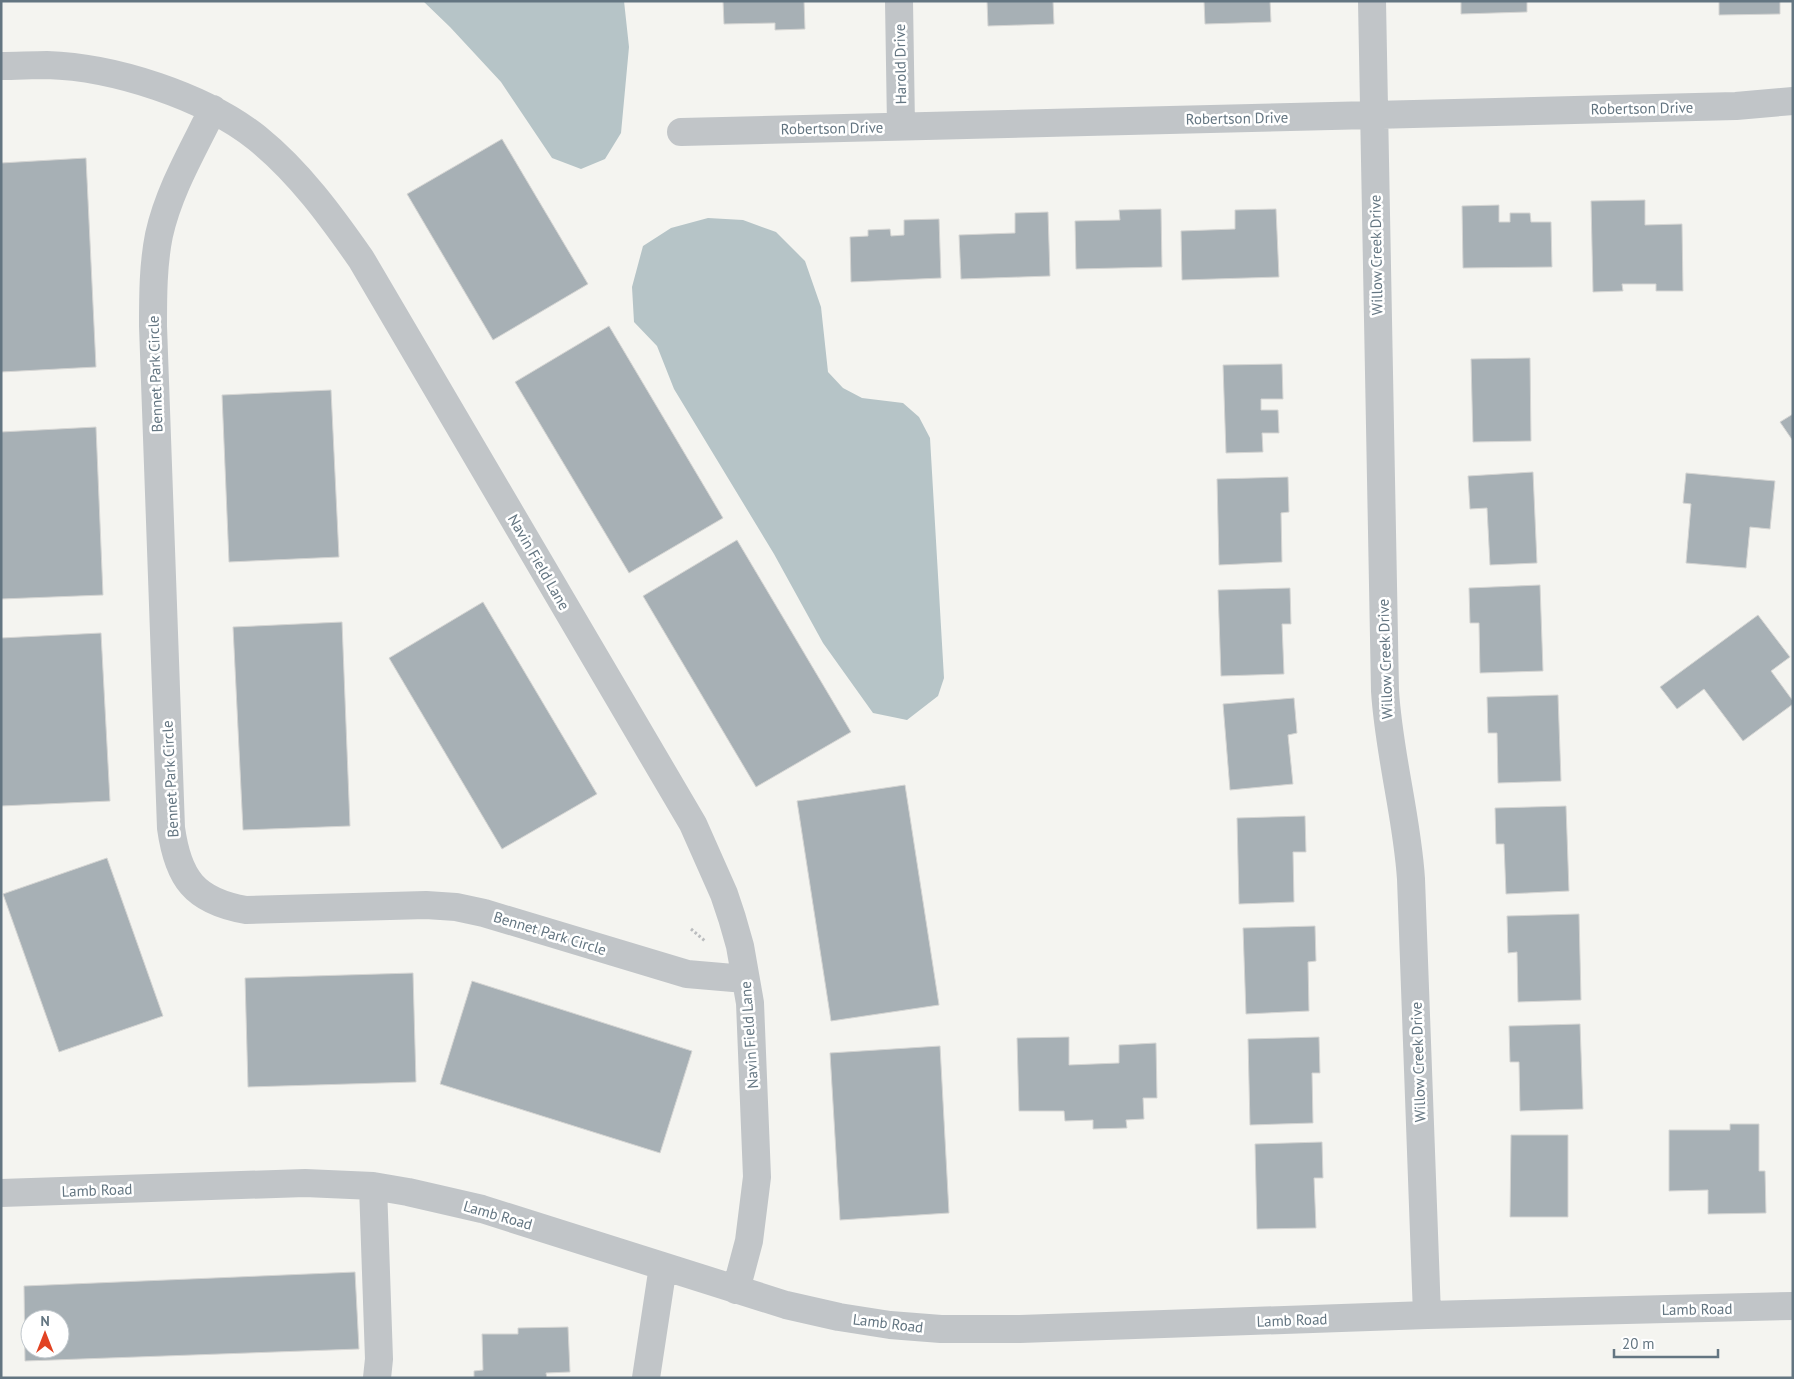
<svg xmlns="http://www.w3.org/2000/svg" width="1794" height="1379" viewBox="0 0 1794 1379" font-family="'PT Sans',sans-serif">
<rect width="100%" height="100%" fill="#f4f4f0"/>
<path fill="#b6c4c7" d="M423,1H624L629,47L621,133L605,159L581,169L552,158L501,82L450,27Z
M708,218L743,220L776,232L805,261L821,307L828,372L843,388L862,398L903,403L919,417L930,438L944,678L938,696L907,720L873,713L823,643L774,554L674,389L657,346L634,322L632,287L643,246L671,228Z"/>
<path fill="#a7b0b5" stroke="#d5d5d3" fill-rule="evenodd" d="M723,1H804L805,29L775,30V23L724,24Z
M987,1H1053L1054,24L988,26Z
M1204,1H1270L1271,22L1205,24Z
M1461,1H1527V12L1461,14Z
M1719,1H1780V14L1719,15Z
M502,139L588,284L493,340L407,194Z
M86,158L96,367L1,372V163Z
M1645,200V225L1682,224L1683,291H1656V284H1622L1623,291L1593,292L1591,201Z
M1499,205V222H1510V213H1530L1531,222H1551L1552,267L1463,268L1462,206Z
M1161,209L1162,267L1076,269L1075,221L1120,220L1119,210Z
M1276,209L1279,277L1182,280L1181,231L1235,229V210Z
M1048,212L1050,276L961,279L959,235L1015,233V213Z
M939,219L941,278L851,282L850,237L868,236V230L890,229L891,236L904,235V220Z
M609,326L723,518L629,573L515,382Z
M1530,358L1531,441L1473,442L1471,359Z
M1282,364L1283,399H1261V410H1278L1279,433H1262L1263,452L1226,453L1223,365Z
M331,390L339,557L229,562L222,395Z
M1793,414V441L1780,422Z
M96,427L103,595L1,599V432Z
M1533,472L1537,563L1490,565L1487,508L1470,509L1468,476Z
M1686,473L1775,481L1770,529L1750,527L1746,568L1686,563L1691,504L1683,503Z
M1288,477L1289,512L1281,513L1282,562L1219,565L1217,479Z
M737,540L851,732L756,787L643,596Z
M1540,585L1543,671L1480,673L1479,623H1470L1469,588Z
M1290,588L1291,624H1282L1284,674L1221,676L1218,590Z
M483,602L597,794L502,849L389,658Z
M1758,615L1790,657L1771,671L1793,701V704L1743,741L1704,689L1677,709L1660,687Z
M342,622L350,826L243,830L233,627Z
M101,633L110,801L1,806V638Z
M1558,695L1561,781L1498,783L1497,733H1488L1487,697Z
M1294,698L1297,733L1288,735L1293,784L1230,790L1223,704Z
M905,785L939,1005L831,1021L797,801Z
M1566,806L1569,891L1506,894L1504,844H1496L1495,808Z
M1305,816L1306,852H1293L1294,902L1239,904L1237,818Z
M107,858L163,1016L59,1052L3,894Z
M1579,914L1581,1000L1518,1002L1517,952L1508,953L1507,916Z
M1315,926L1316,961L1308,962L1309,1011L1246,1014L1243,928Z
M413,973L416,1082L248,1087L245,978Z
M472,981L692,1051L660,1153L440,1084Z
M1580,1024L1583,1109L1520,1111L1519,1062H1510L1509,1026Z
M1069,1037V1065L1119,1063V1045L1156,1043L1157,1098H1143L1144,1119L1126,1120L1127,1128L1093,1129V1120L1065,1121L1064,1111H1019L1017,1038Z
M1319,1037L1320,1073H1312L1313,1123L1250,1125L1248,1039Z
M940,1046L949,1213L840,1220L830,1053Z
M1730,1124H1759V1171H1765L1766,1213L1708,1214V1190L1669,1191V1130H1730Z
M1511,1135H1568V1217H1510Z
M1322,1142L1323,1178H1314L1316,1228L1257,1229L1255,1144Z
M355,1272L359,1349L25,1361L24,1286ZM30,1319H60V1349H30Z
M568,1327L570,1372L546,1373L547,1378H474V1371L483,1370L482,1334H518V1328Z"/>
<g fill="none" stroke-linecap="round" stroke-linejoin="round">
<path stroke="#bbbdbf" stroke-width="3" stroke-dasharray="2.5 2.5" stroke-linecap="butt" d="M691,929L705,941"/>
<path stroke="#c1c5c8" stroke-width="28" d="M899,1L901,126
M1372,1L1385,691C1389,755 1407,816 1411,879L1427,1315
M1,66C16,66 32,65 47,65C114,67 204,96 257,138C299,172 331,216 361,259L693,824L724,894L732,918L740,946L750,1003L757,1177L749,1241L736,1290
M213,109C193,150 169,190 159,235C153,265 153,296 153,326L171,828C178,878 194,901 246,910L426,905L456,907L484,913L687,974L745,979
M681,132L1736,106L1793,101
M373,1186L379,1359L377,1378
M1,1193L305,1183L373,1186L408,1192L482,1209L786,1305L839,1317L890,1325L941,1329H1020L1427,1315L1793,1306
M646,1378L663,1266"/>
</g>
<g text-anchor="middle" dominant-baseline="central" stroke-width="5" stroke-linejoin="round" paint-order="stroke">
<g font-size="15" fill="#637581" stroke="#fff">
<text transform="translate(900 64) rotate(-91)">Harold Drive</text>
<text transform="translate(1642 108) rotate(-1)">Robertson Drive</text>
<text transform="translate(1237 118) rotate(-1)">Robertson Drive</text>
<text transform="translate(832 128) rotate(-1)">Robertson Drive</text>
<text transform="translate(1376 255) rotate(-91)">Willow Creek Drive</text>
<text transform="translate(155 374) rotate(-92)">Bennet Park Circle</text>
<text transform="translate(539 562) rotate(60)">Navin Field Lane</text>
<text transform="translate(1385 659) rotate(-92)">Willow Creek Drive</text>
<text transform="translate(170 779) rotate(-93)">Bennet Park Circle</text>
<text transform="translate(550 933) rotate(17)">Bennet Park Circle</text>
<text transform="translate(749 1035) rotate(-94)">Navin Field Lane</text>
<text transform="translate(1418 1062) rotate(-92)">Willow Creek Drive</text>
<text transform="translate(97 1190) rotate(-2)">Lamb Road</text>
<text transform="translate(498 1215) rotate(16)">Lamb Road</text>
<text transform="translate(1697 1309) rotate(-1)">Lamb Road</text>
<text transform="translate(1292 1320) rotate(-2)">Lamb Road</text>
<text transform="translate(888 1323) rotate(7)">Lamb Road</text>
</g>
</g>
<rect width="1794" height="1379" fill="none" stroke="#637581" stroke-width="5"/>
<g transform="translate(45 1334)"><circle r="24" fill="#ffffff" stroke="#c1c8cd"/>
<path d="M0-4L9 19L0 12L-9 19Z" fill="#e14323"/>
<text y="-8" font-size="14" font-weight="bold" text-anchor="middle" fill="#637581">N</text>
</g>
<path d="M1614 1349v8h104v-8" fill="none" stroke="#637581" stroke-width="2.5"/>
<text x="1622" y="1349" font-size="15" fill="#637581" stroke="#ffffff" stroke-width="4" paint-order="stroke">20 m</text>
</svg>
